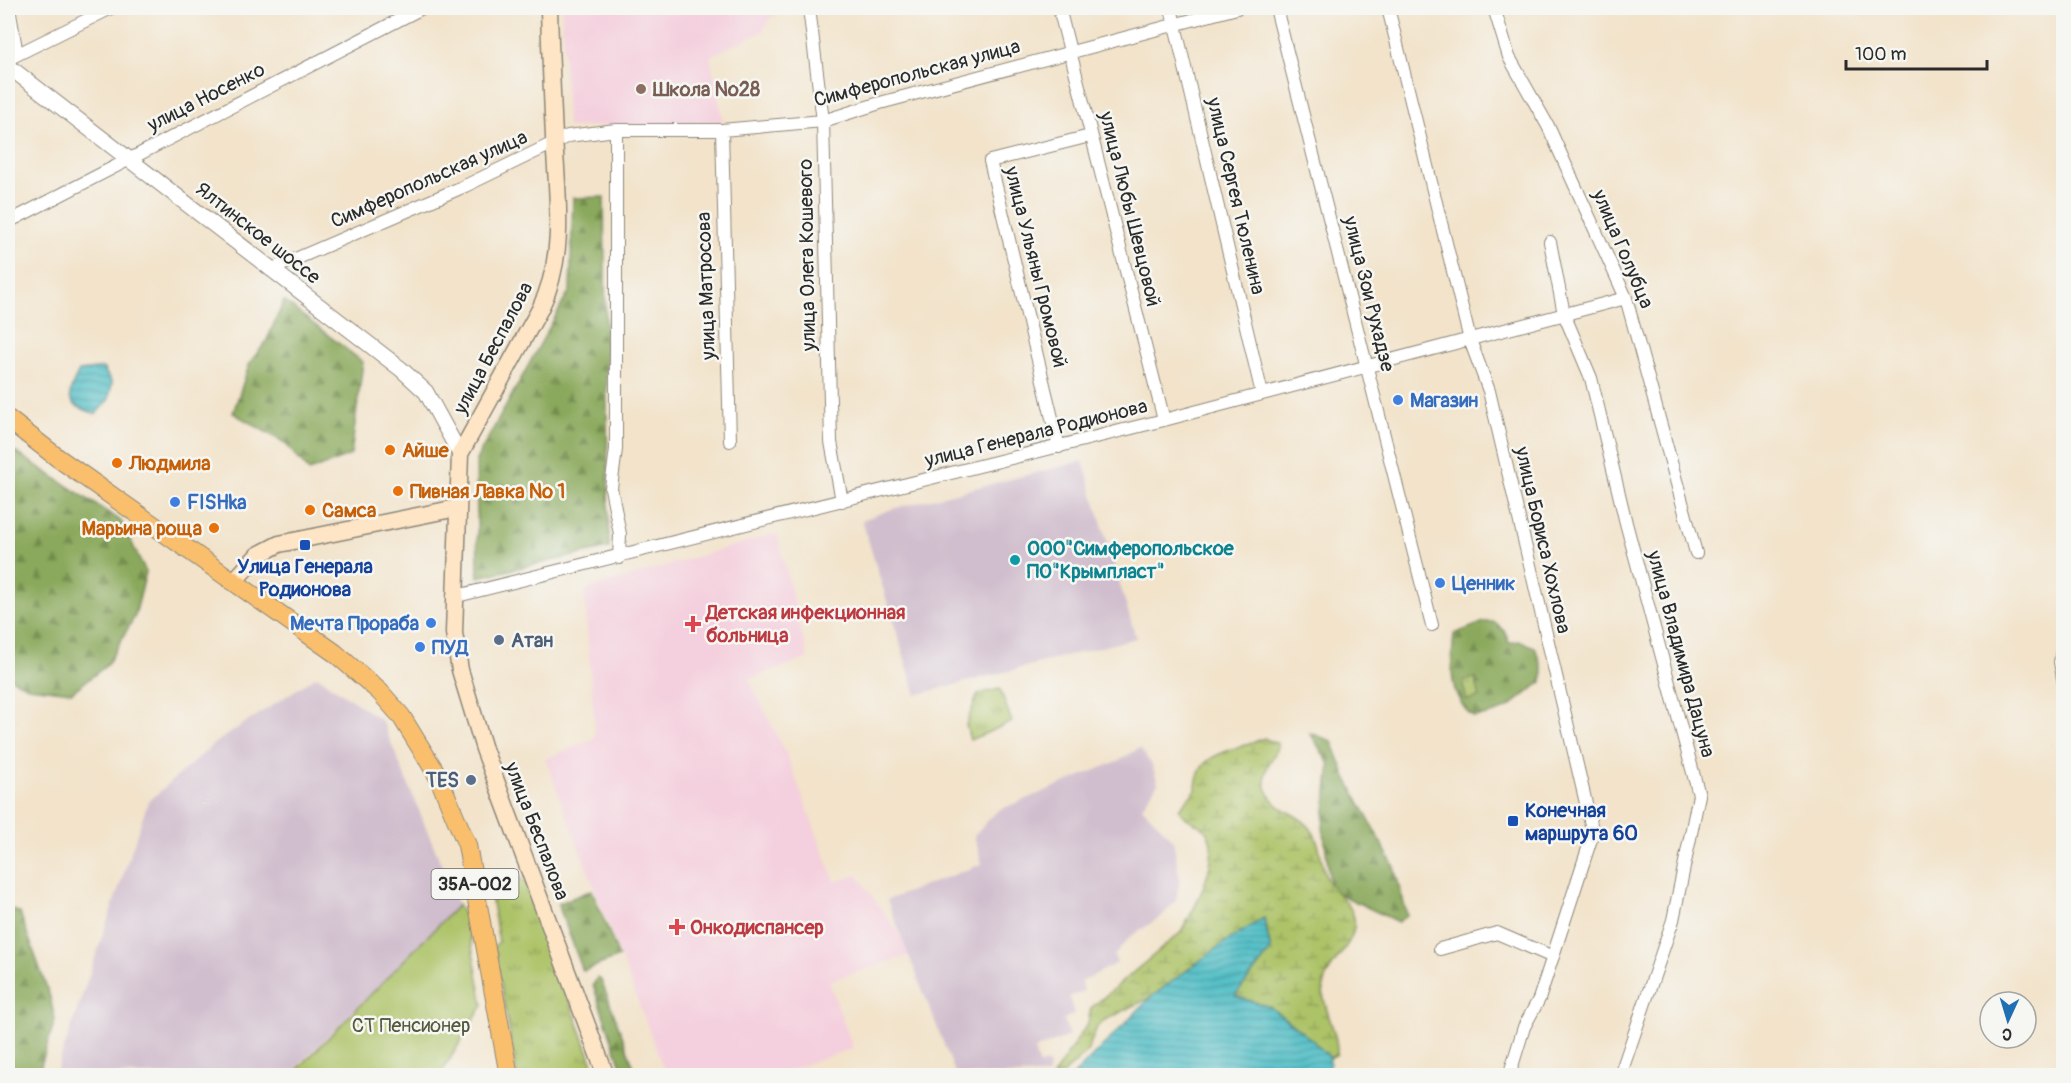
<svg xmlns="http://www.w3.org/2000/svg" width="2071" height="1083" viewBox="0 0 2071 1083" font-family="Pangolin,sans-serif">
<defs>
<pattern id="forest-firs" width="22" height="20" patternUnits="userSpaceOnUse" patternTransform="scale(1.5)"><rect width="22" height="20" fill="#8aa95c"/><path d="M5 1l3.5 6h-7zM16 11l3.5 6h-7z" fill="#718a4c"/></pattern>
<pattern id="wetland-marsh" width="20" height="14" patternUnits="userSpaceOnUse" patternTransform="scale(1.5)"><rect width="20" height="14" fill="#adc368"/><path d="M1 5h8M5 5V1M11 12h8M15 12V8" fill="none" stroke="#8d9f56"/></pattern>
<pattern id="park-tufts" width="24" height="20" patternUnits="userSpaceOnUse" patternTransform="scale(1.5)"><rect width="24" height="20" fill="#adc368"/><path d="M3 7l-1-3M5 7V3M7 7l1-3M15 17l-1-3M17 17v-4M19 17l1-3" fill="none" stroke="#8d9f56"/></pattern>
<pattern id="water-rules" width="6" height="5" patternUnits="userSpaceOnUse" patternTransform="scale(1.5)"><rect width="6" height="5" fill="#50bec6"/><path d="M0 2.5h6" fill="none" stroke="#439ba1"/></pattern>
</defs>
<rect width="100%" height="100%" fill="#f6f6f2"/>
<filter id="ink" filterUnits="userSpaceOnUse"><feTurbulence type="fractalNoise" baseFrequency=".0167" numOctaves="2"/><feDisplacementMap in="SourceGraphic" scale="12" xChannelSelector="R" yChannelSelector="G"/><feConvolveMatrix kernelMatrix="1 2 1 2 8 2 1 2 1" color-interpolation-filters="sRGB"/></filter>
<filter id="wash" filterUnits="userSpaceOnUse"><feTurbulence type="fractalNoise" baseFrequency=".008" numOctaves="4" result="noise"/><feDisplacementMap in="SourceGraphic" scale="24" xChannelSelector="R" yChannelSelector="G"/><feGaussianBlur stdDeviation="1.35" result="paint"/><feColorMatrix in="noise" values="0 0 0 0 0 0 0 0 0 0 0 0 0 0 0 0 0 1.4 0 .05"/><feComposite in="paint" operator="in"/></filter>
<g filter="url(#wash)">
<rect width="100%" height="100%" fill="#f2e3ca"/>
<path fill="#f4cfdd" d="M562,8H795L771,17L762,32L710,56L723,122L567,127Z
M777,533L808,658L749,679L787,756L835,882L857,875L906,943L910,955L829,981L853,1048L775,1075H666L545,759L593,739L595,734L584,590Z"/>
<path fill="#d0bdcd" d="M1083,461L1136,638L916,695L862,520L892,509Z
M317,676L382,721L458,905L289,1075H55L148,802L215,743Z
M1140,748L1152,765L1158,783L1142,807L1173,840L1180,879L1176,900L1162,916L1130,937L1114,956L1117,963L1081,982L1084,991L1069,997L1074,1014L1064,1019L1069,1036L1034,1050L1039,1065L1049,1063L1048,1075H956L887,900L982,864L974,835L997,811L1120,760Z"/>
<path fill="#adc368" stroke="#6c774a" stroke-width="1.5" d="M458,905L467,921L483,1005L440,1075H292Z"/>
<path fill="url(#forest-firs)" stroke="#5a6a44" stroke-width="1.5" d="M604,197L609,548L478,577L476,460L570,290L573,198Z
M284,301L363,362L351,455L309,471L285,443L233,413L250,362L266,342Z
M8,447L121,521L146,572L135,616L107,665L72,692L28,687L8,677Z
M1484,622H1495L1505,632L1509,643L1519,641L1535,647L1543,671L1542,682C1513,701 1511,714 1473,717C1447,694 1451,666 1454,634Z
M1310,733L1332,741L1346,777L1394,867L1407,915L1398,922L1331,890L1323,827L1330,765Z
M592,890L619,957L583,971L558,904Z
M12,909L20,913L50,997L55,1020L38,1075H8V911Z
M597,978L601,980L637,1075H624L593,985Z"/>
<path fill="url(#wetland-marsh)" stroke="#6c774a" stroke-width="1.5" d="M1264,738L1278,744C1276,758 1263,766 1265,782C1270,813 1299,811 1311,829C1322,844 1320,865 1328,881C1335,894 1352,903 1354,918C1358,941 1333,959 1325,979C1317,1002 1339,1030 1337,1054L1330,1058L1312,1040L1270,1007L1234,996L1271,950L1264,918L1225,942L1151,997L1105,1020L1097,1027L1087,1052L1062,1075L1053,1076L1088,1023L1091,1008L1180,933C1194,911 1226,851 1204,829C1196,822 1183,819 1179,809L1196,790C1196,748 1235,753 1264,738Z"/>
<path fill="url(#park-tufts)" stroke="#6c774a" stroke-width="1.5" d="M1475,678L1480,697L1467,700L1462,681Z
M1000,689L1012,722L970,740L966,725L978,694Z
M506,876L520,878L526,883L597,1075H517L494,946L499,942L489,886L493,881Z"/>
<path fill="url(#water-rules)" stroke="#3e7478" stroke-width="1.5" d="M103,368L112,383L109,399L96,414C67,405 64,399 79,371Z
M1264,918L1271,950L1235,996L1270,1007L1312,1040L1330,1058L1329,1075H1074L1151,997L1225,942Z"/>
</g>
<g filter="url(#ink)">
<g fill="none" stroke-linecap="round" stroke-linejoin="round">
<defs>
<path id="minor" d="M9,8L17,54
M809,8L823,121L831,442L842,501
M1059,8L1164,420
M1171,8L1262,394
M1276,8L1432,625
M1388,8L1470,340L1489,391L1593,833L1539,999L1524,1027L1509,1076
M1494,8L1509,57L1548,126L1626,298L1696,553
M8,59L111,8
M616,130V449L611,488L620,534L619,558
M722,130L730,441
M8,222L422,8
M1550,242L1564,314L1591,378L1626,523L1699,795L1673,920L1620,1076
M270,270L465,186L568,136L616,130H722L823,121L880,103L1237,8
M1059,447L990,161L1090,136
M453,597L1164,420L1626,298
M2064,640L2060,662L2064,684
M1440,949L1497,933L1553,957"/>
<path id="tertiary" d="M8,66L401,369L426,392L460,454"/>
<path id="secondary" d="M549,8C550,51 552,94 554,137C557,195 567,255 540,309L460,454L454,633L460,670L484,749L606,1076
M234,581L258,555L279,544L457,508"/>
<path id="primary" d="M8,419L58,458L335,653L380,692L401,716L438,776L467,845L509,1076"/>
</defs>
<use href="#minor" stroke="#8e877a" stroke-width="14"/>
<use href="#tertiary" stroke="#8e877a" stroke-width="17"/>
<use href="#secondary" stroke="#8e877a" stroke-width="19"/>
<use href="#primary" stroke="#8e877a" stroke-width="20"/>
<use href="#minor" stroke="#fff" stroke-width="12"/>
<use href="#tertiary" stroke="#fff" stroke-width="15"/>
<use href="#secondary" stroke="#fde5c5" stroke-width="16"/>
<use href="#primary" stroke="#f9bf6d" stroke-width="18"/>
</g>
</g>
<circle fill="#8d6e63" stroke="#f6f6f2" stroke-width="2" cx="641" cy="89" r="6"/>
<g fill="#3f7fe0" stroke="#f6f6f2" stroke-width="2">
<circle cx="1398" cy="400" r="6"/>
<circle cx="175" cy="502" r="6"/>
<circle cx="1440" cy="583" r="6"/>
<circle cx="431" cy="623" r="6"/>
<circle cx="420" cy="647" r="6"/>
</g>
<g fill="#e8710a" stroke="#f6f6f2" stroke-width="2">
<circle cx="390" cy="450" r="6"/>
<circle cx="117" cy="463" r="6"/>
<circle cx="398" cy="491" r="6"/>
<circle cx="310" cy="510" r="6"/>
<circle cx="214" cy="528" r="6"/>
</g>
<g fill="#1a4fb4" stroke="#f6f6f2" stroke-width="2">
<rect x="299" y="539" width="12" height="12" rx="3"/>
<rect x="1507" y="815" width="12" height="12" rx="3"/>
</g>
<circle fill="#0f9aa8" stroke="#f6f6f2" stroke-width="2" cx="1015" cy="560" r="6"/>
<g fill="#e0444e" stroke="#f6f6f2" stroke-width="2">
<path d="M690 615h6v6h6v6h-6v6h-6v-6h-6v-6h6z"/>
<path d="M674 918h6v6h6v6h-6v6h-6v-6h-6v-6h6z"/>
</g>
<g fill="#5c6f8a" stroke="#f6f6f2" stroke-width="2">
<circle cx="499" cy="640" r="6"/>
<circle cx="471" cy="780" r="6"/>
</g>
<g text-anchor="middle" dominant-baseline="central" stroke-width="5" stroke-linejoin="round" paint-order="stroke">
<rect fill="#f6f6f2" stroke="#686867" stroke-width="1.5" x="431.5" y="869" width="87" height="30" rx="4.5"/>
<g font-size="18" font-weight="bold" fill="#2b2b2b">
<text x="475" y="884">35А-002</text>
</g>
<g font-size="20" fill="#2b2b2b" stroke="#f6f6f2">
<text transform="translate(917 73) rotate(-15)">Симферопольская улица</text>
<text transform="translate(206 97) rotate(-27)">улица Носенко</text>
<text transform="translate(429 179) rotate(-24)">Симферопольская улица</text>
<text transform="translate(1236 196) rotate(77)">улица Сергея Тюленина</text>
<text transform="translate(1130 209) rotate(76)">улица Любы Шевцовой</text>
<text transform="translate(258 233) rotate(38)">Ялтинское шоссе</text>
<text transform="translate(1623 249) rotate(67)">улица Голубца</text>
<text transform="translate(807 255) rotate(-91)">улица Олега Кошевого</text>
<text transform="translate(1036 267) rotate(76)">улица Ульяны Громовой</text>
<text transform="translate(706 286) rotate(-92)">улица Матросова</text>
<text transform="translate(1369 294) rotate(76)">улица Зои Рухадзе</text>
<text transform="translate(493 348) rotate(-62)">улица Беспалова</text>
<text transform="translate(1036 433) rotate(-14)">улица Генерала Родионова</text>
<text transform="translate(1543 540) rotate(77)">улица Бориса Хохлова</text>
<text transform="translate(1681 654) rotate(75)">улица Владимира Дацуна</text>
<text transform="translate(537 831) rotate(69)">улица Беспалова</text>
</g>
<g font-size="20" font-weight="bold" fill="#785e54" stroke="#f6f6f2" text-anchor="start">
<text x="653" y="89">Школа №28</text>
</g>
<g font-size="20" font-weight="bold" fill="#366cbe" stroke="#f6f6f2" text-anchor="start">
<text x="1410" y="400">Магазин</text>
<text x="187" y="502">FISHka</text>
<text x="1452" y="583">Ценник</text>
<text x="419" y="623" text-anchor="end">Мечта Прораба</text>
<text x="432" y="647">ПУД</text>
</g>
<g font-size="20" font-weight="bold" fill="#c56008" stroke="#f6f6f2" text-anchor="start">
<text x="402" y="450">Айше</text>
<text x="129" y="463">Людмила</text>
<text x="410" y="491">Пивная Лавка № 1</text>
<text x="322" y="510">Самса</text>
<text x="202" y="528" text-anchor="end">Марьина роща</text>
</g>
<g font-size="20" font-weight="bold" fill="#0d838f" stroke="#f6f6f2" text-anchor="start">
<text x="1027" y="548">ООО"Симферопольское<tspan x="1027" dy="23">ПО"Крымпласт"</tspan></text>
</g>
<g font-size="20" font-weight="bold" fill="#164399" stroke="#f6f6f2">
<text x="305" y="566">Улица Генерала<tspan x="305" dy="23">Родионова</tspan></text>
<text x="1525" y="810" text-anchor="start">Конечная<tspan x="1525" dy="23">маршрута 60</tspan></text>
</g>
<g font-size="20" font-weight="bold" fill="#be3a42" stroke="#f6f6f2" text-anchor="start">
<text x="706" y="612">Детская инфекционная<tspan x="706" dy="23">больница</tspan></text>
<text x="690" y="927">Онкодиспансер</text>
</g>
<g font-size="20" font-weight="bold" fill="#4e5e75" stroke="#f6f6f2" text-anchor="start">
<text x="511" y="640">Атан</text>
<text x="459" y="780" text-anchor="end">TES</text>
</g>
<g font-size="20" fill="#52593d" stroke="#f6f6f2">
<text x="411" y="1025">СТ Пенсионер</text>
</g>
</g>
<rect width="2071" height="1083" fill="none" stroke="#f6f6f2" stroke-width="30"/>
<g transform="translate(2008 1020) rotate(184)"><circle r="28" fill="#f6f6f2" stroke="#a5a5a2" stroke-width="1.5"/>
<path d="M0-4.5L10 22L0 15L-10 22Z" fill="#1f6fb2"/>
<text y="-9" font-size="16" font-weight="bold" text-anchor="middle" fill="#2b2b2b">С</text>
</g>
<path d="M1846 60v9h141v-9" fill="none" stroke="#2b2b2b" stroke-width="3"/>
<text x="1855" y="60" font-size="18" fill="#2b2b2b" stroke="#f6f6f2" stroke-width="4.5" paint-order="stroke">100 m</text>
</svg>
